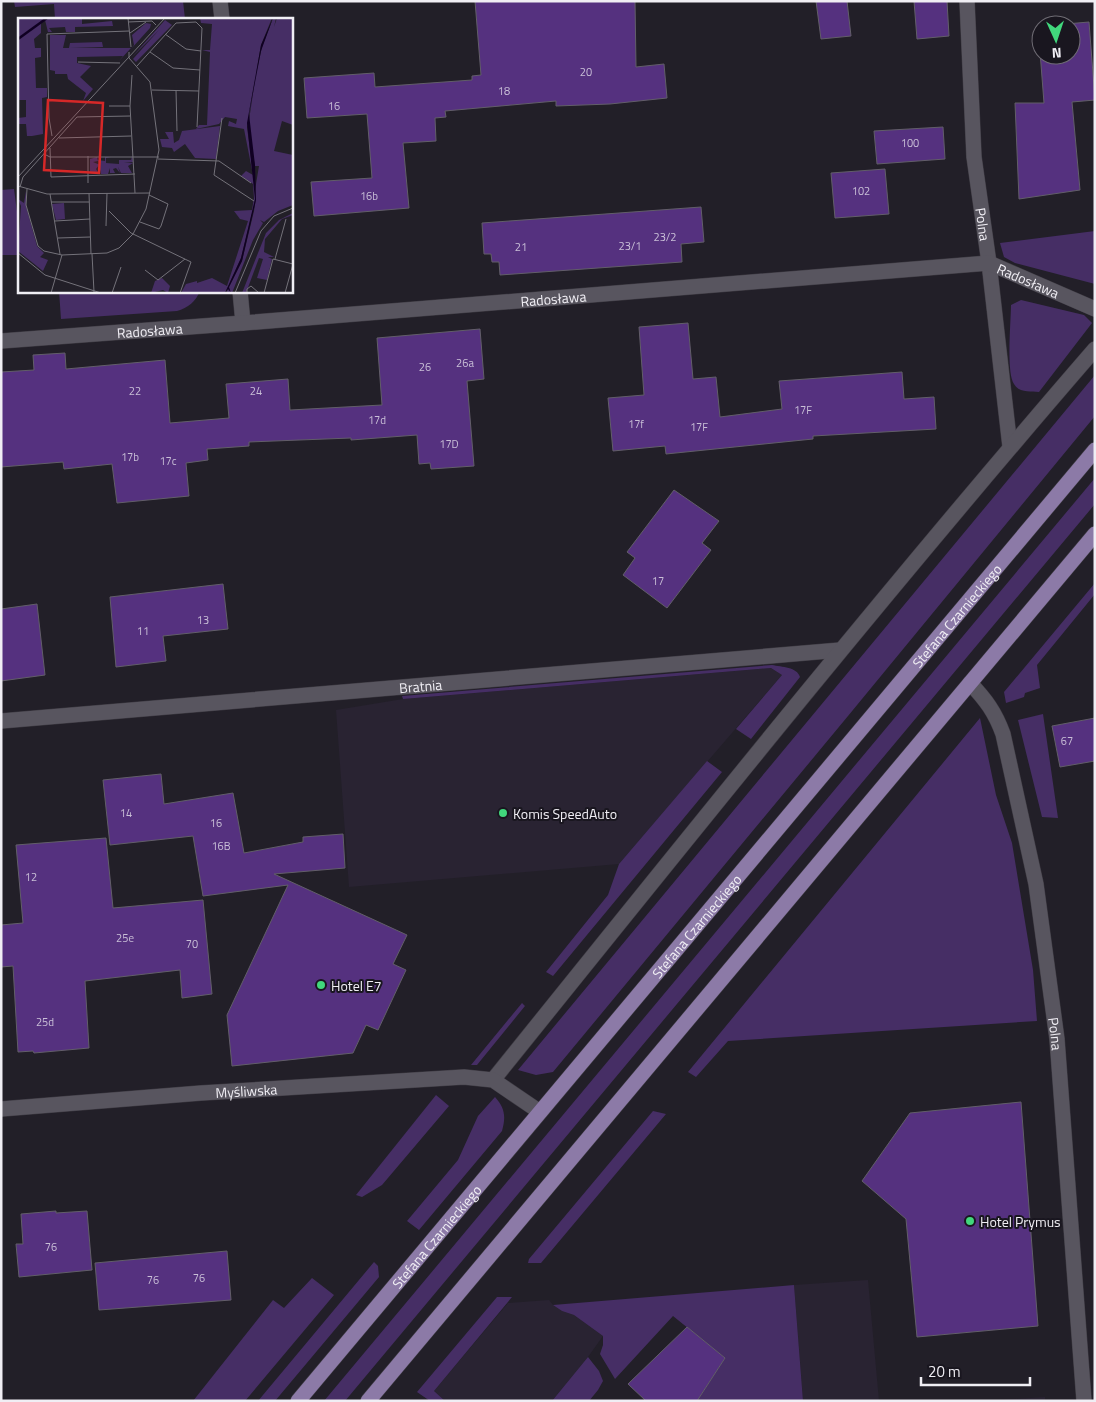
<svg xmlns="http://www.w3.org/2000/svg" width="1096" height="1402" viewBox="0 0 1096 1402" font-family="'Titillium Web',sans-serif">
<rect width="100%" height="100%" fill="#221f28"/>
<path fill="#292332" d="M771,668L782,675L619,864L349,887L336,710L403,699Z
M868,1280L879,1401H803L794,1285Z
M549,1300L553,1305L562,1311L574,1315L603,1336L588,1357L552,1401H445L434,1391L508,1303Z
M1045,1397V1401H987Z"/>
<path fill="#462e65" d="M14,1H183L185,19H55L54,4L15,7Z
M14,189L19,227V255H1V190Z
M1095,231V284L1015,263L1004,257L1000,243Z
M59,291H200C196,301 188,308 177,311L61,319Z
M1021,300L1084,315L1092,323L1039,392C1031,391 1019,393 1014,384C1006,373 1011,321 1011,305Z
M1095,375V416L848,716L553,1072L536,1075L518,1070Z
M1095,478V504L345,1401H324Z
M1095,583V594L1037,665L1040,688L1025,693L1024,697L1006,703L1004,692Z
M772,665C782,667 797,667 800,677L751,739L736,729L782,675L771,668L415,698L403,699L402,696Z
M1043,714L1058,818L1042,817L1018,720Z
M980,718L996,795L1012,843L1033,970L1037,1021L728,1041L696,1077L688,1072Z
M707,761L722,772L553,976L546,972L608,895L619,864Z
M522,1003L525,1006L477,1065H471Z
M436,1095L449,1106L382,1185L362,1197L356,1195Z
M495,1097C505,1108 506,1117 502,1131L419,1230L407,1221L458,1160L478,1116Z
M653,1111L666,1114L541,1263H528L529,1259Z
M374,1262L378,1266L379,1277L275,1401H258Z
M312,1278L334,1295L245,1401H193L273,1300L284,1308Z
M794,1285L803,1401H697L725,1358L673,1316L615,1379L600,1354L603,1345V1336L574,1315L562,1311L553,1305Z
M497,1297H512L434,1391L445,1401H430L417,1392Z
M588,1357L599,1371L603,1381L598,1390L589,1401H552Z"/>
<path fill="#55317f" stroke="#625e69" d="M475,1H635L636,67L664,64L667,98L610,104L556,106V101L445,111L446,117L435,118L436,141L403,143L409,208L314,216L311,182L372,178L367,114L307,118L304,78L374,73L375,87L472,80V76L481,75Z
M816,1H847L851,36L821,39Z
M914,1H947L949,36L917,39Z
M1089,22L1095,100L1072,102L1080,190L1019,199L1015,103H1044L1038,26H1041V55H1071V25H1054Z
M943,127L945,159L877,164L874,131Z
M885,169L889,214L835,218L831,173Z
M701,207L704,242L681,244L682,262L500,275L499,262H492L491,254H484L482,223Z
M688,323L693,379L716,377L720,417L782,409L779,381L902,372L904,399L934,397L936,429L813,436V439L666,454L665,446L613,451L608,398L644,395L639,327Z
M480,329L484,379L467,381L474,466L431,469L430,463L419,464L417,435L351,440V438L249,442V446L207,449L208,460L186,463L189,496L117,503L112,464L64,469L63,462L1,467V372L34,370L33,355L65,353L66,369L165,360L170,423L229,418L226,384L288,379L290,410L382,405L377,338Z
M674,490L719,521L702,543L711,550L667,608L623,575L635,558L627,552Z
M223,584L228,629L163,636L166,661L116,667L110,597Z
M37,604L45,675L1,681V609Z
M1095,718V761L1060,767L1052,726Z
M161,774L164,804L233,793L244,853L303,842V837L343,834L345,868L274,874L407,935L393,964L406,970L378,1030L366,1025L353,1053L232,1066L227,1015L288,885L203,896L193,836L110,845L103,780Z
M106,838L113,908L203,900L212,994L182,998L180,970L85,981L89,1048L34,1053L33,1051L18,1052L13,966L1,967V925L23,923L16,845Z
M1021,1102L1038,1326L917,1337L906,1219L862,1181L910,1113Z
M56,1211V1213L87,1211L92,1270L19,1277L16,1244H23L21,1214Z
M227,1251L231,1300L99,1310L95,1263Z
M687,1327L725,1358L697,1401H646L628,1384Z"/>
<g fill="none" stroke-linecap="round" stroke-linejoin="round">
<defs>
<g id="minor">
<path d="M220,1L222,19"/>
<path id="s1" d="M967,1L974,157L989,263L1010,447"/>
<path d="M240,291L243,323"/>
<path id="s2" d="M1,341L243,323L989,263L1095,309"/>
<path id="s3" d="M970,683C986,700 995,712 1003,734L1036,884L1057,1039L1084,1401"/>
<path id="s4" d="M1,721L840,650"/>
<path d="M493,1080C691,834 888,588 1095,349"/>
<path id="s5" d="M1,1109L201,1093L464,1077L493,1080L540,1112"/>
</g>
<g id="major">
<path id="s6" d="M298,1401L1095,450"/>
<path d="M368,1401L1095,534"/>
</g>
</defs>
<use href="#minor" stroke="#3e3b43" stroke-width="16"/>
<use href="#major" stroke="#3e3b43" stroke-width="16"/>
<use href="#minor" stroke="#58555f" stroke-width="15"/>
<use href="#major" stroke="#8c7aa7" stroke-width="15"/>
</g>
<g fill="#41d77c" stroke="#19161f" stroke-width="2">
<circle cx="503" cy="813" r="5"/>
<circle cx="321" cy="985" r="5"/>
<circle cx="970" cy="1221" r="5"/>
</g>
<g text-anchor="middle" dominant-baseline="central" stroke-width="4" stroke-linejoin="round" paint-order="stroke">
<g font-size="11" fill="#c9bfd7">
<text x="586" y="72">20</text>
<text x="504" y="91">18</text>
<text x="334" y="106">16</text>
<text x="910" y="143">100</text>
<text x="861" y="191">102</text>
<text x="369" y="196">16b</text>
<text x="665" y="237">23/2</text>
<text x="630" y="246">23/1</text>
<text x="521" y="247">21</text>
<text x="465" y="363">26a</text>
<text x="425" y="367">26</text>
<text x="135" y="391">22</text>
<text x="256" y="391">24</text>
<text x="803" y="410">17F</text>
<text x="377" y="420">17d</text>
<text x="636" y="424">17f</text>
<text x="699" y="427">17F</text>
<text x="449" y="444">17D</text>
<text x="130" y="457">17b</text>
<text x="168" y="461">17c</text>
<text x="658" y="581">17</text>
<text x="203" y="620">13</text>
<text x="143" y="631">11</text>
<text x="1067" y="741">67</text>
<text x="126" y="813">14</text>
<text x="216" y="823">16</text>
<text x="221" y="846">16B</text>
<text x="31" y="877">12</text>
<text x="125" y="938">25e</text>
<text x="192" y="944">70</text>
<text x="45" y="1022">25d</text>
<text x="51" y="1247">76</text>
<text x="199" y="1278">76</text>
<text x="153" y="1280">76</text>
</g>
<g font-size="14" fill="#f0eef4" stroke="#19161f">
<text stroke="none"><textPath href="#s1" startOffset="224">Polna</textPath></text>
<text stroke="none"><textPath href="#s2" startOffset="1034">Radosława</textPath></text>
<text stroke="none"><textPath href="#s2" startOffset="554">Radosława</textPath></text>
<text stroke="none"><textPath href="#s2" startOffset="149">Radosława</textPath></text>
<text stroke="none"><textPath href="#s6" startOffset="1025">Stefana Czarnieckiego</textPath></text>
<text stroke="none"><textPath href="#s4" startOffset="421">Bratnia</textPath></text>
<text stroke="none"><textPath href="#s6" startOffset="620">Stefana Czarnieckiego</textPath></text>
<text stroke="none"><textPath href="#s3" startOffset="366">Polna</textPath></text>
<text stroke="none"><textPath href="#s5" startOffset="246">Myśliwska</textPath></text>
<text stroke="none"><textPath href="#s6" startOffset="215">Stefana Czarnieckiego</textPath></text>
</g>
<g font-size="14" fill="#f0eef4" stroke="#19161f" text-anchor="start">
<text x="513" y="813">Komis SpeedAuto</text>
<text x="331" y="985">Hotel E7</text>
<text x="980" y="1221">Hotel Prymus</text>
</g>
</g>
<g transform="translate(18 18)">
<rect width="275" height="275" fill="#221f28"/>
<path d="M0,0H64V6L94,3L95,8L57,9V14H48L47,9L31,10L34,14H30L27,2L23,5V15L16,21L17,30H23V39L17,40L18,70H29V79L24,80L25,116L14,118H9L8,106H0V100L8,99V82H0ZM182,0H254L243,27L238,56L244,29L255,0H258L256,9L259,0H275V107L264,103L256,133L275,137V187L260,193L246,204L242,202L245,205L235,222L214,275H208L224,243L236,193L238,179L223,240L207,275H163L168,266L179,263V265L194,260L209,268L230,203L222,201L216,193L234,192L236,180L235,166L223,158L228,153L235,157L226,111L210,108L211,103L218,106L219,101L207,99L201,106L178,111L181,107H189L192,34L184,32H192L194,6L183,5ZM237,62L230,109L237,148H241L237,172L229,109ZM147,2L154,7L118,44L115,41L141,12L114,39ZM128,5L133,6L132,10L113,31L116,27L114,17ZM32,17H48L45,30H51L52,25L84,24L85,29L52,30H113L101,43L105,38L59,39V45L73,48L62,59L75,71L65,83L68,75L50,61L49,56H37V53L32,52ZM202,108L198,141L177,140L167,126L156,134L154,130L144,129L142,121H151L147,114H155L156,125L161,122L164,113ZM114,138L115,144L106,145H115L110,148L114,155H103L100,149L102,155L98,150L95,151L97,155H92V150L90,156H83L81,147L78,151L81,156L72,155V141L79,139L80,143L75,144L82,147L80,142L87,143V139H93L88,140V145L101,146V142H113ZM0,169L8,173V188L19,228L26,235L22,239L30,242L25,253L0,233L3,188L0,181L6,185L8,173ZM46,185L47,201L38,202L34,186ZM275,195V197L264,201L247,221L246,234L256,239H250L254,241L249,262L239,260L245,241L241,240L228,275H224L248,215L261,202ZM144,260L152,268L150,275L145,272L133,275L137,263Z" fill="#462e65" fill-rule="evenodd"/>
<path d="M255,0L243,33L231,96L237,147L238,182L224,243L211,269L213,275L210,271L207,275L223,240L237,181L229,105L243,27Z" fill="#100022"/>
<path fill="none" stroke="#100022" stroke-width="2.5" d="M0,21L29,0"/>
<path fill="none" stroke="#74727a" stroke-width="1" d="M110,0L113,29M110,4L134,3L138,7M178,4L184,10L179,109M112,15L128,4M147,16L168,31L183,33M132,34L155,50L182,52M60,44L102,45M119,48L158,5L178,4M114,57L112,88L117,175M134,72L181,73M158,72L159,113M91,88H112M59,99L112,98M204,100L196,157L236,183M34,118L31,100L29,16L111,13M41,120L113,118M32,130L33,159L117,156M26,136L32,139H141M70,138V165M140,141L201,143L233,165M0,159L147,0M0,168L29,176L132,175M2,169L5,159L59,99M9,171L8,187L20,228L26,233L44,237L89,235L101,230L115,216L128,191L141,132L132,64L111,40V34M71,175L73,236M32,176L42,236M33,184H71M91,193L113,215L173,244L162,275M37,203L72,201M122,204L141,211L143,208L150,186L131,177M88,208L89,175M40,220L72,219M0,235L27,257L83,275M74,236L76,274M257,241L268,201M127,252L140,262L167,241M33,275L44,237M94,275L103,249M217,275L243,213L256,198L275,190M229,275V271L233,268L241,275M246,275L255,241L275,246M267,275L275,246"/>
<path fill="#d62828" fill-opacity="0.15" stroke="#d62828" stroke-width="2.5" d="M30,82L85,85L81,155L26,152Z"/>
<rect width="275" height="275" fill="none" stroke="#f0eef4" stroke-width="2.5"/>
</g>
<rect width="1096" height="1402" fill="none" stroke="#f0eef4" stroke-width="5"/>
<g transform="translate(1056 40) rotate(177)"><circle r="24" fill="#19161f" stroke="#6f6c74"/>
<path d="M0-4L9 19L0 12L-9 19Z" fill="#41d77c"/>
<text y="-8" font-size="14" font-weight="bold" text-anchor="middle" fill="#f0eef4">N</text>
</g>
<path d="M921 1377v8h109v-8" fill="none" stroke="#f0eef4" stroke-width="2.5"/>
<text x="928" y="1377" font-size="15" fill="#f0eef4" stroke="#19161f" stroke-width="4" paint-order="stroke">20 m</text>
</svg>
